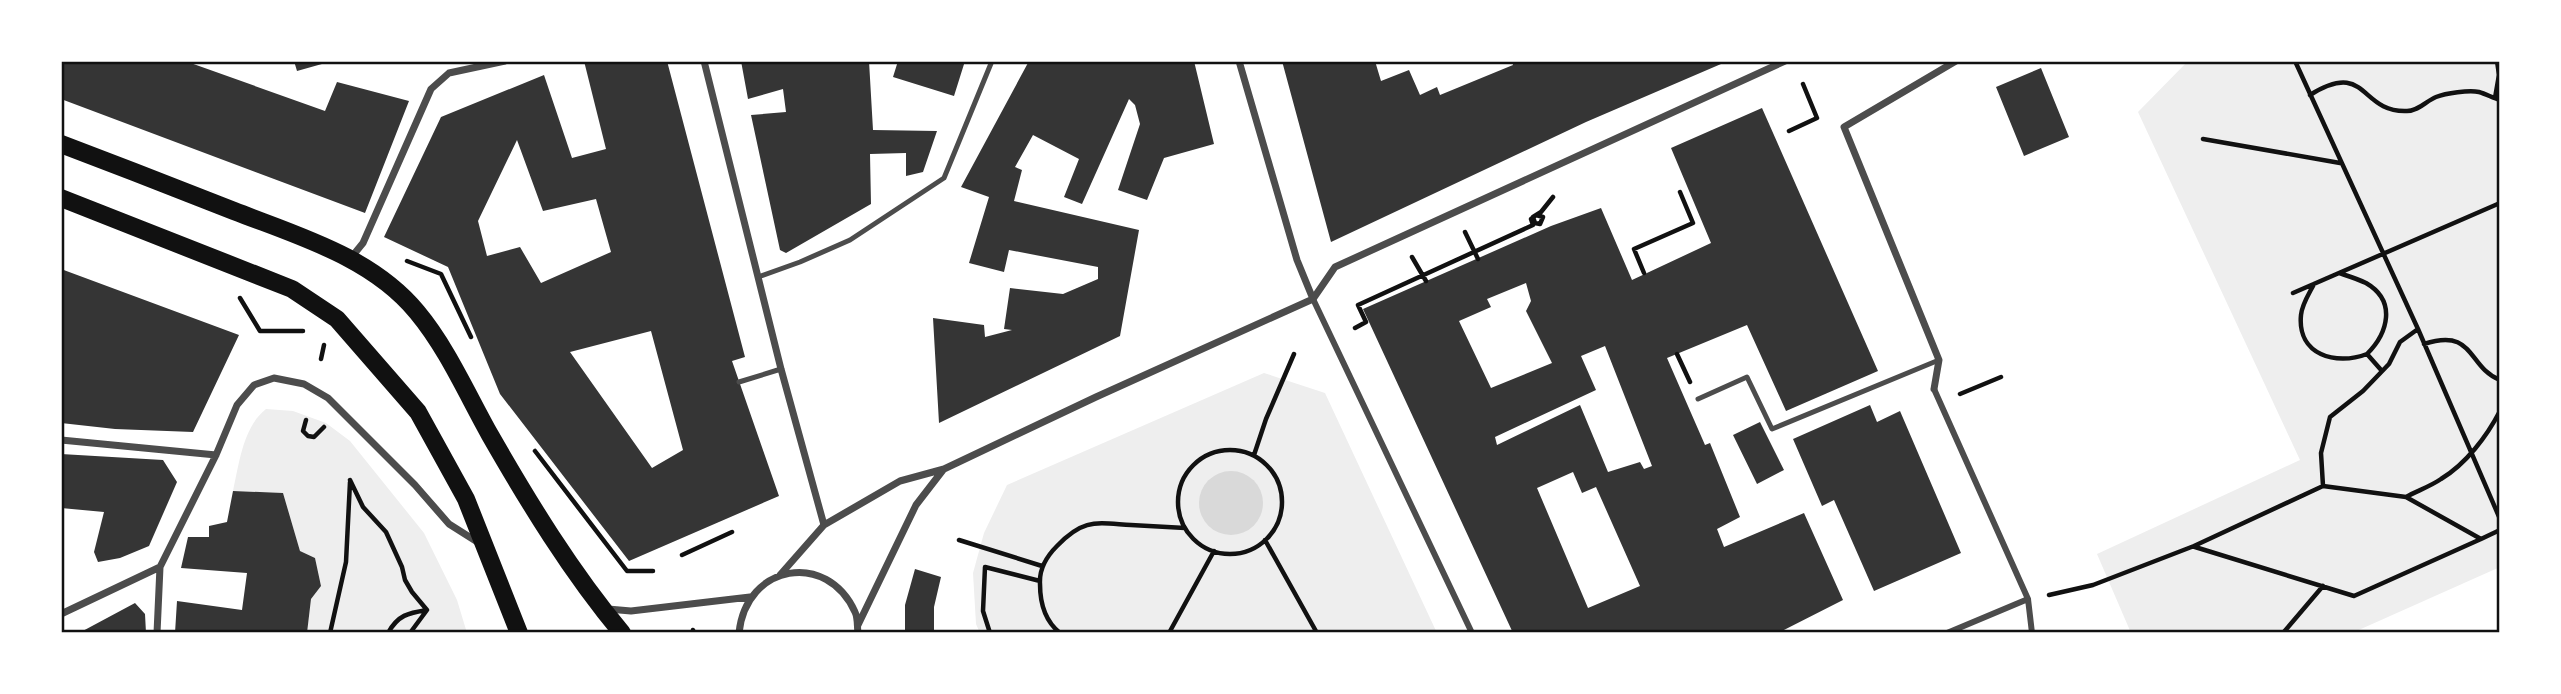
<svg xmlns="http://www.w3.org/2000/svg" width="2561" height="694" viewBox="0 0 2561 694" font-family="Spectral,serif">
<rect width="100%" height="100%" fill="#fff"/>
<path fill="#eee" d="M2188,61H2500V567L2352,633H2131L2097,554L2300,460L2138,112Z
M1264,373L1325,393L1437,633H980L976,624L973,573L984,533L1007,485Z
M266,409L293,411L326,423L350,441L424,533L457,600L467,633H307L311,599L321,586L315,558L300,551L283,493L233,491C239,464 243,427 266,409Z"/>
<path fill="#d9d9d9" d="M1199 503a32 32 0 1 1 64 0a32 32 0 1 1-64 0Z"/>
<path fill="#353535" fill-rule="evenodd" d="M61,61H185L325,111L337,82L409,101L365,213L61,99Z
M294,61H329V62L297,71Z
M584,61H667L745,357L732,361L779,496L629,561L500,394L448,267L384,237L441,117L544,75L572,158L606,149ZM517,140L543,211L596,199L611,252L541,283L520,247L487,256L478,221ZM651,331L683,450L652,468L570,352Z
M741,61H869L873,130L937,131L923,172L906,176V153L870,154L871,204L786,253L780,250L751,115L786,112L783,89L748,99Z
M898,61H965L954,96L893,77Z
M1029,61H1194L1214,144L1164,158L1147,200L1118,190L1140,124L1135,105L1129,99L1082,204L1064,197L1079,159L1033,135L1015,167L1022,170L1014,201L1139,230L1120,336L939,423L933,318L984,325L985,337L1012,330L1004,329L1010,288L1063,294L1098,279V267L1009,250L1004,272L969,263L989,197L961,187Z
M1282,61H1375L1381,81L1409,70L1420,95L1437,87L1440,95L1513,65L1512,61H1728L1586,122L1331,242Z
M2041,68L2069,137L2024,156L1996,87Z
M1762,108L1878,371L1786,411L1747,325L1667,358L1705,445L1710,443L1740,517L1717,529L1724,547L1804,513L1843,600L1778,633H1513L1363,309L1551,226L1601,208L1632,280L1711,243L1671,148ZM1526,283L1531,301L1526,311L1552,363L1491,388L1459,321L1491,307L1487,299ZM1605,346L1652,466L1644,469L1640,462L1608,472L1580,405L1497,445L1495,437L1596,390L1581,356ZM1573,472L1582,493L1596,487L1640,586L1588,608L1537,488Z
M61,269L239,335L193,432L115,429L61,423Z
M1870,405L1877,422L1900,411L1961,553L1874,591L1834,500L1822,506L1793,439Z
M1760,422L1784,470L1757,484L1733,435Z
M61,454L163,460L177,482L149,546L120,558L98,562L94,552L104,512L61,508Z
M233,491L283,493L300,551L315,558L321,586L311,599L307,633H175L177,601L242,610L247,573L181,568L188,537H209V526L227,522Z
M915,569L941,577L934,607V633H905V605Z
M135,603L145,614L146,633H79Z"/>
<g fill="none" stroke-linecap="round" stroke-linejoin="round">
<path stroke="#111" stroke-width="4.5" d="M2295,61L2418,329L2500,519
M2310,95C2368,59 2359,113 2407,111C2419,111 2426,101 2436,97C2446,93 2469,90 2479,92C2486,94 2493,98 2500,100
M2495,98L2499,75L2497,61
M1789,131L1817,118L1803,84
M2203,139L2340,163
M1465,232L1478,259
M1412,257L1426,281
M407,261L441,274L471,337
M1644,273L1634,249L1693,223L1680,192
M2339,273C2348,276 2358,279 2366,283C2397,301 2388,333 2367,354L2382,371
M2314,284C2309,294 2302,304 2301,315C2297,355 2336,366 2367,354
M2293,293L2500,203
M240,298L260,331H303
M1355,328L1366,322L1358,305L1533,225L1531,219L1536,215L1543,217L1540,224L1535,223L1533,217L1541,212L1553,197
M2424,344C2475,327 2467,367 2500,380
M1677,354L1690,382
M321,359L324,345
M1960,394L2001,377
M306,420L303,431L308,436L314,437L324,427
M1178 502a52 52 0 1 1 104 0a52 52 0 1 1-104 0Z
M535,451L627,571H653
M1254,455L1266,419L1294,354
M350,480L363,507L386,532L402,567L405,580L412,592L427,610L410,633
M2323,486L2321,453L2330,417L2363,391L2389,364L2400,342L2418,329
M2406,497C2417,491 2431,486 2441,479C2466,464 2487,436 2500,411
M959,540L1042,566
M1265,540L1317,633
M2195,547L2354,596L2481,539
M682,555L732,532
M2049,595L2093,585L2194,546L2323,486L2406,497L2481,539L2500,530
M693,630L694,633
M330,633L346,562L350,482
M388,633C398,615 408,613 427,610
M990,633L983,611L985,567L1040,581
M1060,633C1045,621 1040,603 1040,584C1039,569 1046,557 1057,546C1084,518 1096,523 1131,525C1149,526 1167,527 1185,528
M1169,633L1214,551
M2283,633L2323,586"/>
<path stroke="#4c4c4c" stroke-width="5" d="M758,277L800,262L850,240L944,178L992,61
M739,382L781,369
M1698,399L1747,377L1772,429L1939,360"/>
<path stroke="#4c4c4c" stroke-width="6" d="M1313,299L1472,633
M1934,389L2028,599L2032,633
M1947,633L2028,599"/>
<path stroke="#4c4c4c" stroke-width="7" d="M704,61L781,369L824,525
M1239,61L1297,260L1313,299
M350,259L363,243L431,89L449,73L505,61
M1934,389L1939,360L1844,127L1956,61
M61,440L216,455
M780,575L824,525L900,481L944,469L1096,397L1313,299L1335,267L1785,61
M608,609L631,611L750,597
M61,614L160,567L216,455L237,405L254,385L274,378L304,384L328,398L415,485L449,524L479,543
M858,625L916,505L943,470
M157,633L160,567
M739,633C746,564 827,550 855,612C858,618 857,626 858,633"/>
<path stroke="#111" stroke-width="18" d="M61,144C119,166 176,188 234,211C298,236 372,257 417,312C447,348 467,394 490,435C529,503 571,572 622,633
M61,198L292,289L337,319L418,412L466,499L519,633"/>
</g>
<rect width="2561" height="694" fill="none" stroke="#ffffff" stroke-width="126"/>
<rect x="63" y="63" width="2435" height="568" fill="none" stroke="#111" stroke-width="2.5"/>
</svg>
